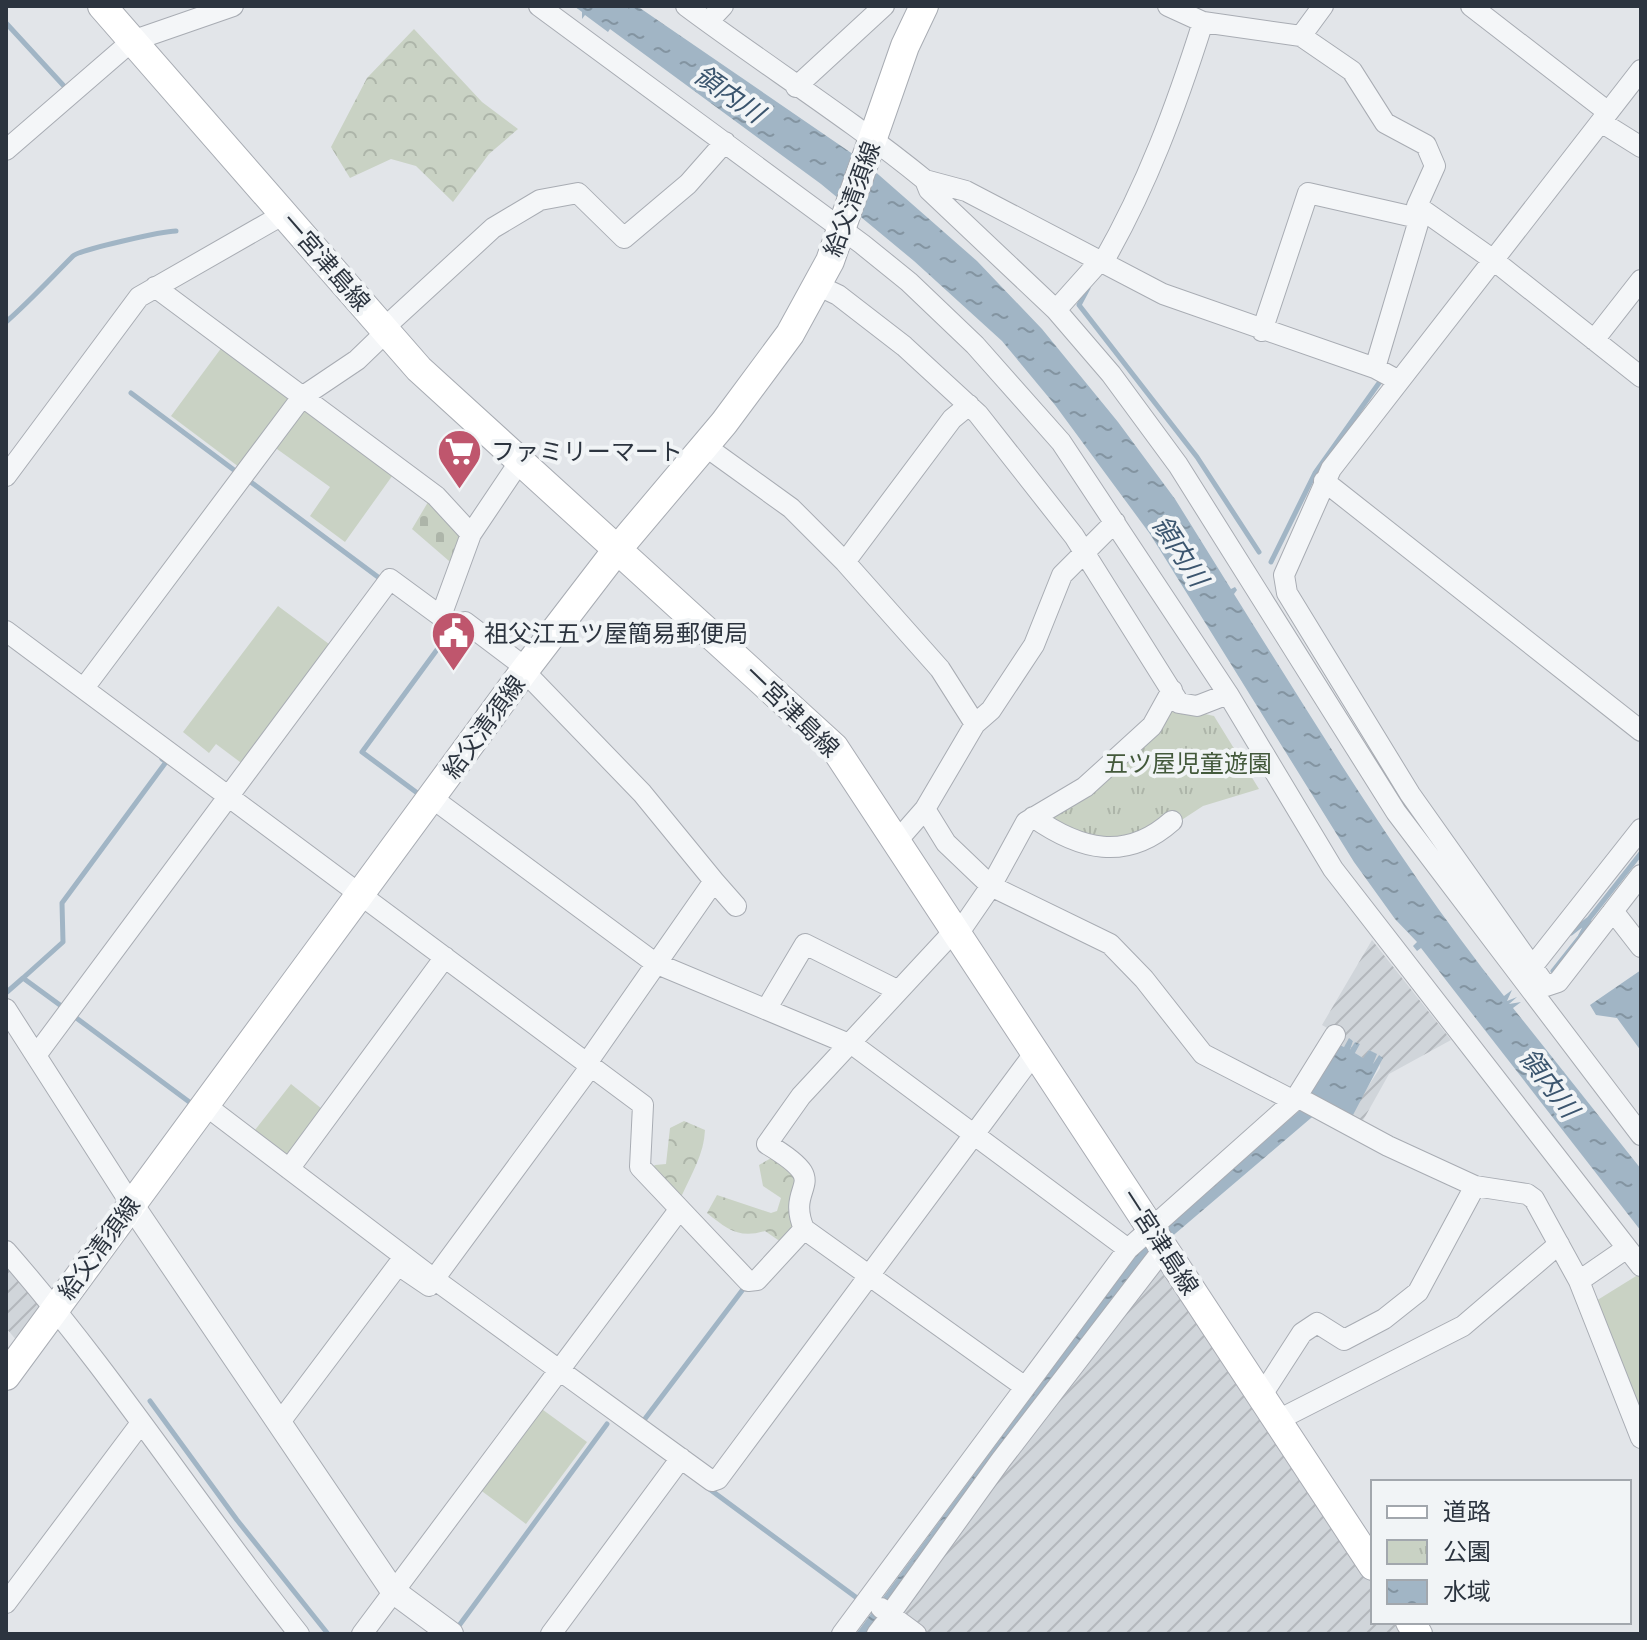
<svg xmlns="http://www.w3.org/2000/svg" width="1647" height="1640" viewBox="0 0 1647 1640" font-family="'Space Grotesk','Noto Sans JP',sans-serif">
<defs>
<pattern id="industrial-furrows" width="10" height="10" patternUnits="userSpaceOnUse" patternTransform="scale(2)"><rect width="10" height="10" fill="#d0d5da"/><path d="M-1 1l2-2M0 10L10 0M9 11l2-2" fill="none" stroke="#b3b7bc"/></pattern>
<pattern id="forest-crowns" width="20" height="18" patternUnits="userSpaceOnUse" patternTransform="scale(2)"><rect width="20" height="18" fill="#c9d2c4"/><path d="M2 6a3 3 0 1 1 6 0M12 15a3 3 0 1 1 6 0" fill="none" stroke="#adb5a9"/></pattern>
<pattern id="cemetery-stones" width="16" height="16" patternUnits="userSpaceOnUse" patternTransform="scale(2)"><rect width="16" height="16" fill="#c9d2c4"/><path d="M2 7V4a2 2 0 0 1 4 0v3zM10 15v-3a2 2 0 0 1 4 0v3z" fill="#adb5a9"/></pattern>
<pattern id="park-tufts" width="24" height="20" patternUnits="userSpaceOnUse" patternTransform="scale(2)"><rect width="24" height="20" fill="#c9d2c4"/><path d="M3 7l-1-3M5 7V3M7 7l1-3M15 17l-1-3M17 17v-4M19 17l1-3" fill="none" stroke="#adb5a9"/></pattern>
<pattern id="water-ripples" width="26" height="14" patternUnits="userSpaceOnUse" patternTransform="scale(2)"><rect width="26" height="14" fill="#a1b5c5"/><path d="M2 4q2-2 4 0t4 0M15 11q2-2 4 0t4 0" fill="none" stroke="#8394a1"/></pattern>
</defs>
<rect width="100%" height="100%" fill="#e2e5e9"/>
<path fill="url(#industrial-furrows)" d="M1372,940L1451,1040L1389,1074L1361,1124L1348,1117L1380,1068L1379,1055L1373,1064L1376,1054L1369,1050L1364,1059L1355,1053L1360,1044L1355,1042L1350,1051L1353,1040L1344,1047L1337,1043L1341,1036L1322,1025Z
M1158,1258L1373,1581V1622H1400L1408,1634H923L896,1614Z
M6,1260L43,1309L18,1342L6,1328Z"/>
<path fill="#c9d2c4" d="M225,343L295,395L243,470L171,416Z
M299,407L395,472L345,542L310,516L330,487L270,444Z
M278,606L333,647L244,765L216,744L209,753L183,732Z
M291,1084L327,1113L292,1160L251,1135Z
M1641,1273V1424L1591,1304Z
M539,1407L587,1442L526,1524L479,1489Z"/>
<path fill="url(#forest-crowns)" d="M414,29L482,102L518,129L489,154L453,202L416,166L391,159L350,178L331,147L367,78Z
M684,1121L705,1130C704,1154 692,1173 682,1195H675L649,1170L655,1165L666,1164L670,1128Z
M775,1156L797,1170L796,1225L781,1242L765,1231C739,1239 727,1229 707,1213L717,1195L771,1213L777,1211L781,1198L763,1186L759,1165Z"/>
<path fill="url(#cemetery-stones)" d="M431,497L466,536L456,567L412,529Z"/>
<path fill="url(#park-tufts)" d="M1174,707L1214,716L1259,789L1203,806L1177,823L1118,843L1052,824L1054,812L1161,727Z"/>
<path fill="url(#water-ripples)" d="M574,6H637L863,161L977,261L1042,329L1118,422L1175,499L1231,589L1235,587L1237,590L1234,594C1320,731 1403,869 1504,996L1512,990L1507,1001L1517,997L1509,1004L1521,1002L1513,1008L1641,1169V1231L1421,948L1417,951L1413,946L1417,942L1395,919L1354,862L1150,534L1055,405L1002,341L914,261L821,184L610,29L608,32L585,15L582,19V12Z
M1641,970V1051L1617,1018L1596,1015L1590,1005Z
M1349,1038L1353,1041L1350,1050L1355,1042L1360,1044L1355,1053L1363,1058L1369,1050L1377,1054L1373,1064L1379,1055L1383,1058L1353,1115L1348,1117L1329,1106L1311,1118L1149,1256L866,1634H856L1139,1251L1299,1111L1340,1045L1344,1047Z"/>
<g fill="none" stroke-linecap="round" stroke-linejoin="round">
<path stroke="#a1b5c5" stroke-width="5" d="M6,23L63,85
M1088,288L1079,305L1197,457L1259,552
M6,322C30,301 51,278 73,256C79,250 163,231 176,231
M131,393L238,473
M248,480L382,580
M1271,562L1315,473L1379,383
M420,795L362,752L450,632
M1571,933L1589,919L1641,853
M1553,971L1580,937L1589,920
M7,992L23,978
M64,1008L23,978L63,942L62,903L166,762L162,759
M75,1017L192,1104
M150,1401L237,1520L328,1634
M641,1424L744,1288
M708,1488L857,1598
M458,1627L607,1424"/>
<defs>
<path id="minor" d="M539,6L862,244L909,282L975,345L1061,442L1228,694L1333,869L1641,1266
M686,6C765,65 849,118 925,180L929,190L1056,310L1111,374L1178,465L1396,812L1641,1135
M1168,6L1203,22L1301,36L1352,71L1385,123L1426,145L1435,166L1417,206L1492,259L1641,377
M1471,6L1608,112
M708,22L723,6
M1301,36L1323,6
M1641,70L1331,469L1284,575L1287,593L1410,794L1546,986L1558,982L1641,875
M796,87L884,6
M1601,122L1641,147
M6,150L132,41L233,6
M925,180L966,191L1163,294L1375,368L1399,381
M1102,264C1147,186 1176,107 1203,22
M819,286L838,295L904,346L978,414L1074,536L1179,703L1197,706L1228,694
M155,287L436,496L471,534
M1056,310L1099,262
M383,329L493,228L540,200L578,193L624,238L688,184L725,142
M1262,331L1308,193L1418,218
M1594,340L1641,280
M1375,368L1422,210
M705,446L791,508L845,562L940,669L975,724L925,809L897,841
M6,476L139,297L284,214
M1324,481L1641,731
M845,562L952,419L969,405
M441,616L471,534L520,461
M6,631L643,1105L640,1167L748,1281L757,1280L804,1229L1025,1387
M524,671L642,793L714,881L587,1063
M84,688L302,397L357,360L386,332
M975,724L991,710L1034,645L1062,575L1115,522
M432,798L655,963L856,1047L1128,1249
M925,809L946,843L991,886L1026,822L1085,787L1152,726L1172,690
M1033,817C1080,850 1126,862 1172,821
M714,881L736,906
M1613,911L1641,947
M958,934L991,886L1110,944L1144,979L1203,1054L1294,1101
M1532,967L1641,829
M767,1008L805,944L897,990
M6,1009L131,1204
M37,1054L390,579L454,626L465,622L526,668
M1297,1097L1388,1146L1475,1186L1527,1194L1534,1199L1579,1281L1641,1438
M205,1105L434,1279L712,1481L718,1479L1036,1051
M289,1169L445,957
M804,1229C784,1181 837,1186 767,1144L801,1096L955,930
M6,1251C112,1372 199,1508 299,1634
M1579,1281L1627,1248
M1260,1398L1302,1333L1317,1323L1344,1340L1384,1319L1418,1292L1475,1186
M1276,1421L1463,1326L1559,1244
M280,1422L398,1265L429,1286L591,1066
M6,1603L141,1423
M881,1608L916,1634
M890,1614L1001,1460L1165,1247
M362,1634L679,1210
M551,1634L681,1458
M842,1634L1128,1249L1294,1101L1335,1035
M877,1634L884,1625L895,1634"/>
<path id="tertiary" d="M131,1204L393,1591L451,1634"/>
<path id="secondary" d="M102,6L419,369L834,747L1373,1566
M6,1376L524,671L616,551L724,423L790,334L830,261L905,46L924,6
M1410,1622L1418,1634"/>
</defs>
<use href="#minor" stroke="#a8acb3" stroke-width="22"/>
<use href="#tertiary" stroke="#a8acb3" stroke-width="26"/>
<use href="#secondary" stroke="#a8acb3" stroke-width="30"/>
<use href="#minor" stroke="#f4f6f8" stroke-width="20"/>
<use href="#tertiary" stroke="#f4f6f8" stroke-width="24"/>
<use href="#secondary" stroke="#fff" stroke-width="28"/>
</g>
<defs>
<symbol id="supermarket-pin" viewBox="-11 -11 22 30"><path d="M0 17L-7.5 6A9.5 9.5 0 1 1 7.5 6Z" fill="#bf566d" stroke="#f1f4f6"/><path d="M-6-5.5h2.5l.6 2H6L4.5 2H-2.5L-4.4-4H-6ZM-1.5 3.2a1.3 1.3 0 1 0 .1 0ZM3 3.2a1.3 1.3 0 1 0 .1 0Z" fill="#fff"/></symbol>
<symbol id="civic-pin" viewBox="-11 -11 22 30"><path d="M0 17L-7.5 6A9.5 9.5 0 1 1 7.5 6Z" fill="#bf566d" stroke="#f1f4f6"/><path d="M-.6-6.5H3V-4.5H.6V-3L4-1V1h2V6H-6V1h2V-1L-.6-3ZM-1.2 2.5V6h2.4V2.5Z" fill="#fff"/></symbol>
</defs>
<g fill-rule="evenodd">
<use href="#supermarket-pin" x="434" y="426" width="51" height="69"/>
<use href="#civic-pin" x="428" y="608" width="51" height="69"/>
</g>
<g text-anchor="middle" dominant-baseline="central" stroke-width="8" stroke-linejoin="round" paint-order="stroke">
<g font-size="24" fill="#2c343f" stroke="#f1f4f6">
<text transform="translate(852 199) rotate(-70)">給父清須線</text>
<text transform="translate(326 262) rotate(49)">一宮津島線</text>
<text transform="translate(792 711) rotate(44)">一宮津島線</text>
<text transform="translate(484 727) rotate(-54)">給父清須線</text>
<text transform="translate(1160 1242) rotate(57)">一宮津島線</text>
<text transform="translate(99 1248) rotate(-54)">給父清須線</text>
</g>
<g font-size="24" fill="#2c343f" stroke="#f1f4f6" text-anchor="start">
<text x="491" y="451">ファミリーマート</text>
<text x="484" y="633">祖父江五ツ屋簡易郵便局</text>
</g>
<g font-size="24" fill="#43593b" stroke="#f1f4f6">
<text x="1188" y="763">五ツ屋児童遊園</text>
</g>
<g font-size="26" font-style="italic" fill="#3b556e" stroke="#f1f4f6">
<text transform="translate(729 94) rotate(35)">領内川</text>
<text transform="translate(1180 551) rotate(57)">領内川</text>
<text transform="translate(1549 1083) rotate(53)">領内川</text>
</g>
</g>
<rect width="1647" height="1640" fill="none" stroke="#2c343f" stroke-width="16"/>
<rect x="1371" y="1480" width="260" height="144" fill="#f1f4f6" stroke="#a2a7ad" stroke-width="2"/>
<rect x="1387" y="1506" width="40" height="12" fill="#ffffff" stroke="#a2a7ad" stroke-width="2"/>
<text x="1443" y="1520" font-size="24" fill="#2c343f">道路</text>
<rect x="1387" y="1540" width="40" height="24" fill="url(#park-tufts)" stroke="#a2a7ad" stroke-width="2"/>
<text x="1443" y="1560" font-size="24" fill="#2c343f">公園</text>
<rect x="1387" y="1580" width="40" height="24" fill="url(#water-ripples)" stroke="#a2a7ad" stroke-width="2"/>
<text x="1443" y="1600" font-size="24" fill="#2c343f">水域</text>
</svg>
